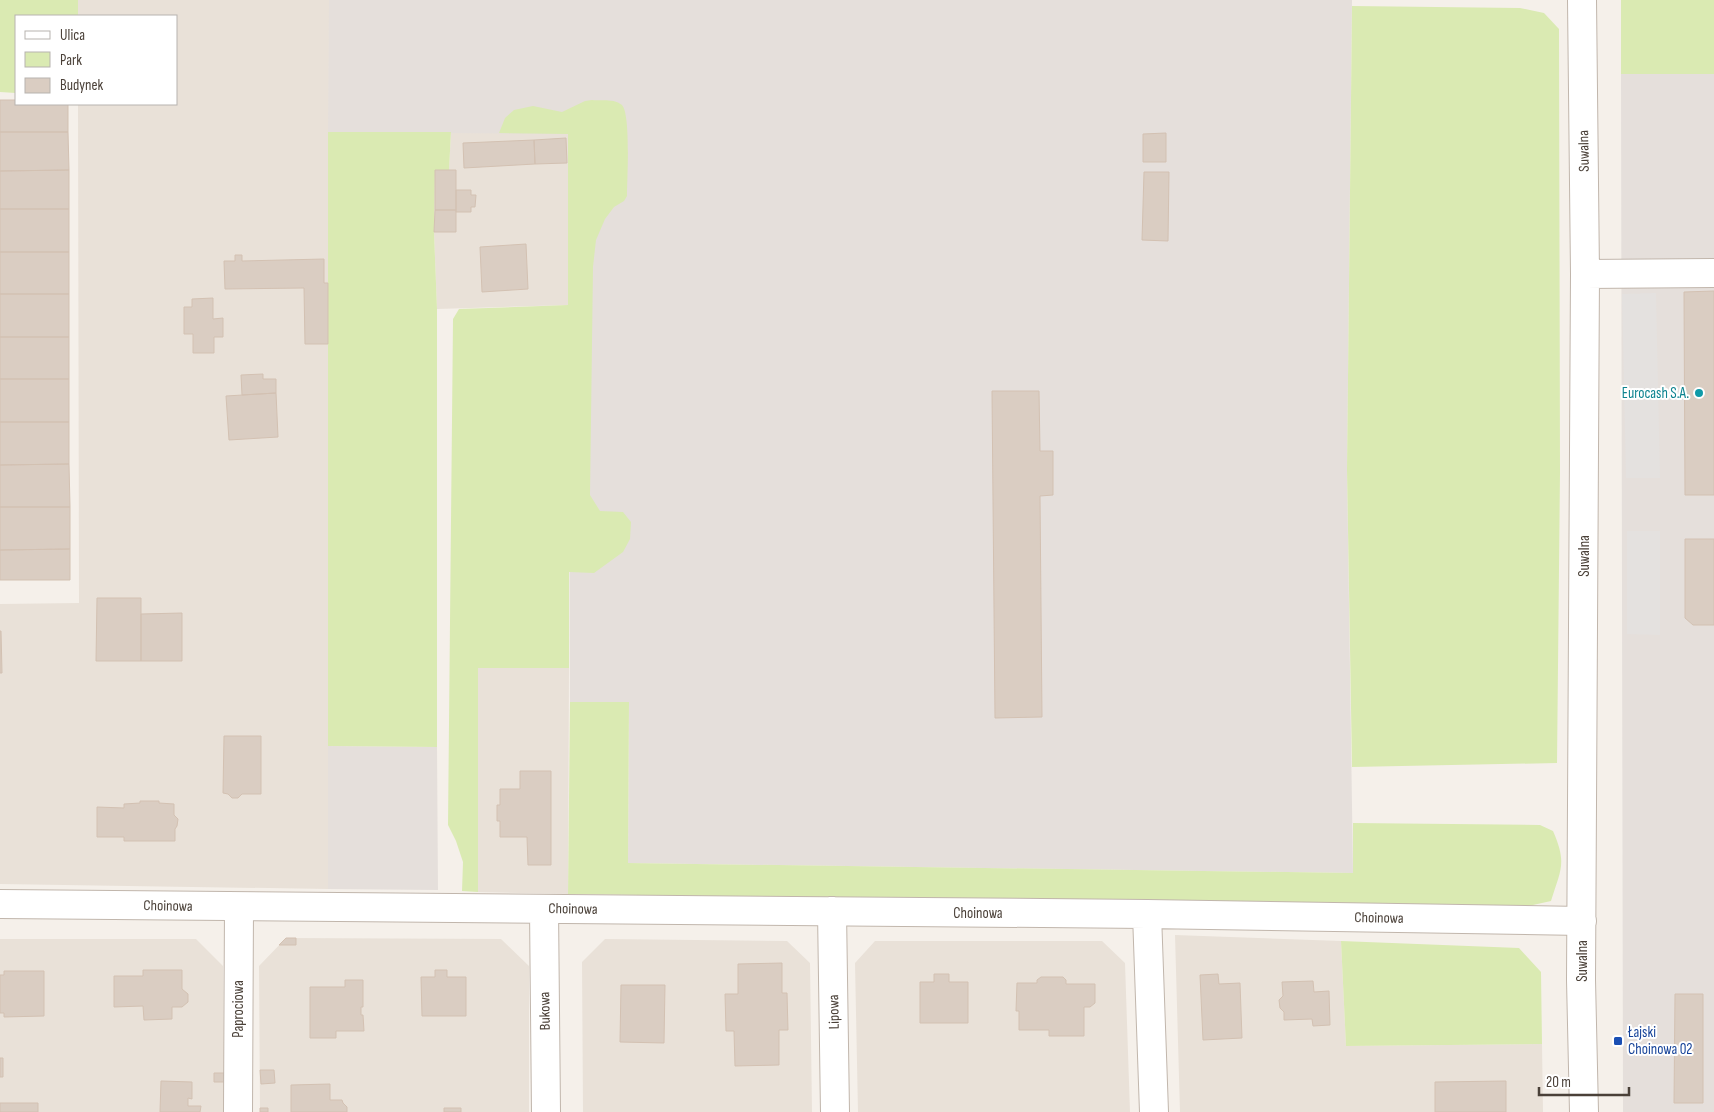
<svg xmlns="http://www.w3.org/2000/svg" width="1714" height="1112" viewBox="0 0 1714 1112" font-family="'Sofia Sans Condensed',sans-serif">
<rect width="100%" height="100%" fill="#f5f0ea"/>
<path fill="#e9e1d8" d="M78,0H329L328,889L0,884V604L79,603L78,104H176V16H78Z
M451,132L568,133L569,305L437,309L434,232L435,170H449Z
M478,668H569L568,894L478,892Z
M1175,935L1341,941L1346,1046L1542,1044L1543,1112H1180Z
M286,938L501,939L529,966V1112H260L259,966Z
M0,939H196L223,966L224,1112H0Z
M605,939L787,941L810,963L812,1112H583L582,962Z
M875,941H1102L1125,963L1130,1112H858L855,963Z"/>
<path fill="#e5dfdb" d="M329,0H1352L1347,470L1353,873L628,863L629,703L570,702L568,134L328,132Z
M1621,74H1714V1112H1623Z
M328,746L437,747L438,890L328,889Z"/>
<path fill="#daeab2" d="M0,0H78V16H16V93L0,92Z
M1621,0H1714V74H1621Z
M1352,6L1520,8L1544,13L1559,29L1560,472L1557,763L1352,767L1347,470Z
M592,100C601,101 614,98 622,105C631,115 627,180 627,196L624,201L614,207L605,219L596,240L593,267L590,495L600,511L623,512L631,522L630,539L623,552L594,573L569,572V668H478V892L462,891L463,862L456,841L448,825L453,319L459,309L568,305V134L499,133L505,118L514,110L533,106L562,112L585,101Z
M328,132H451L449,170H435L434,232L437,309V747L328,746Z
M570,702H629L628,863L1353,873V823L1540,825L1553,831C1567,863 1561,869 1551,901L1524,907L568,894Z
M1341,941L1519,948L1541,972L1542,1044L1346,1046Z"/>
<path fill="#e4e1df" d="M1656,293L1660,478H1626L1622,294Z
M1627,531H1660V635L1627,634Z"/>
<path fill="#dacdc2" stroke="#d3c1b2" d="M0,100H16V104H68V132H0Z
M0,132H68L69,170L0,171Z
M1166,133V162H1143V134Z
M566,138L567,163L535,164L534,140Z
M534,140L535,164L464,168L463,143Z
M69,170V209H0V171Z
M435,170H456V210H435Z
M1144,172H1169L1168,241L1142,240Z
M456,190H471V195H476L475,207H471V212H456Z
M0,209H69V252H0Z
M435,210H456V232H434Z
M526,244L528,289L482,292L480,247Z
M0,252H69V294H0Z
M235,255H242V261L324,259V283H328V344H305L304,288L225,289L224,261H235Z
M1714,291V495H1685L1684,292Z
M0,294H69V337H0Z
M213,298V319L223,318V337H214V353H193V334H184V307H192V299Z
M0,337H69V379H0Z
M263,374V379H276V393L242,395L241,375Z
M0,379H69V422H0Z
M992,391H1039L1040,451H1053V495L1040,496L1042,717L995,718Z
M276,393L278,437L229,440L226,396Z
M0,422H69V464L0,465Z
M69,464L70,507H0V465Z
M0,507H70V549L0,550Z
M1685,539H1714V625H1693L1685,618Z
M70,549V580H0V550Z
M97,598H141V661H96Z
M182,613V661H141V614Z
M0,631H1L2,673H0Z
M224,736H261V794H242L238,798H232L228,794L223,793Z
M520,771H551V865H528L527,837H500V821H497V805H500V789H520Z
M140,801H159V803L174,804V815L178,819L177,826L175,829V841H124V837H97V807L124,808V804L140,803Z
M286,938H296V945H279Z
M782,963V993H787L788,1030H779V1065L735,1066L734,1031H726L725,994H738V964Z
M143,970H182V989L188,994V1002L182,1007H172V1019L144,1020L143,1006L114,1007V976H143Z
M435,970H447V977H466V1016H422L421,977H435Z
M4,971H44V1016L4,1017V1013H0V975H4Z
M934,974H949V982H968V1023H920V982H934Z
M1218,974L1219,984L1240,983L1242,1038L1203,1040L1200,975Z
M1041,977H1063L1066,980V984H1095V1003L1090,1007H1084V1036H1049V1030H1019V1011H1016L1017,983H1037V980Z
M345,980H363V1007H361V1015H363L364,1031H336V1038H310V987H345Z
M1313,981L1314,992L1329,991L1330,1025L1313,1026L1312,1019L1284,1020V1012L1280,1008L1279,1000L1283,996L1282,982Z
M621,985H665L664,1043L620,1042Z
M1675,994H1703V1103H1674Z
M0,1058H3V1077H0Z
M260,1070H274L275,1083L261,1084Z
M214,1073H224V1082H214Z
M161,1081L192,1082V1099L188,1098V1106H201L200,1112H160Z
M1506,1081V1112H1435V1082Z
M330,1084V1100H342L343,1103L347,1107V1112H291V1085Z
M0,1103H38V1112H0Z
M260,1108H268V1112H260Z
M444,1108H461V1112H444Z"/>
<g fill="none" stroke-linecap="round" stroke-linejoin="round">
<defs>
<path id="minor" d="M1582,0L1585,274L1581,980L1584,1112
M1585,274L1714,273
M0,904L1147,914L1582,921
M544,909L546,1112
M832,911L835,1112
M1147,914L1154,1112
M238,1112L239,907"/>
</defs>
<use href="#minor" stroke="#c1b6ac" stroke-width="30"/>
<use href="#minor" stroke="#fff" stroke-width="28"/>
</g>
<circle fill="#0f9aa8" stroke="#fff" stroke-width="2" cx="1699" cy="393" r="5"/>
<rect fill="#1a4fb4" stroke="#fff" stroke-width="2" x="1613" y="1036" width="10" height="10" rx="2.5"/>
<g text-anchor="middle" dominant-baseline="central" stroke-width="4" stroke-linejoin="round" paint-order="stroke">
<g font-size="15" fill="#4a4038" stroke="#fff">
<text transform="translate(1584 151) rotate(-91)">Suwalna</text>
<text transform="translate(1584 556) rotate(-90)">Suwalna</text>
<text transform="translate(168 906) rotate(1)">Choinowa</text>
<text transform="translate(573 909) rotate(1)">Choinowa</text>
<text x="978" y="913">Choinowa</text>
<text transform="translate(1379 918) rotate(1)">Choinowa</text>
<text transform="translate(1582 961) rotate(-90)">Suwalna</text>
<text transform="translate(238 1009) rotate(-90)">Paprociowa</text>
<text transform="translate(545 1011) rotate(-91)">Bukowa</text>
<text transform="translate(834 1012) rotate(-91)">Lipowa</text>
</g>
<g font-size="15" fill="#0d838f" stroke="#fff" text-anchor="end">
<text x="1689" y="393">Eurocash S.A.</text>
</g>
<g font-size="15" fill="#164399" stroke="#fff" text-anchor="start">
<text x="1628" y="1032">Łajski<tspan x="1628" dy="17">Choinowa 02</tspan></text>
</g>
</g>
<rect x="15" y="15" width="162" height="90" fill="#ffffff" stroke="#b7b3af"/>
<rect x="25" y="31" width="25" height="8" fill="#ffffff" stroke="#b7b3af"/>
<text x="60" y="40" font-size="15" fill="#4a4038">Ulica</text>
<rect x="25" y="52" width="25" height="15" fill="#daeab2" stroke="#b7b3af"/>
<text x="60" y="65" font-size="15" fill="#4a4038">Park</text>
<rect x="25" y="78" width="25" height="15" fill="#dacdc2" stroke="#b7b3af"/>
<text x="60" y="90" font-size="15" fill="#4a4038">Budynek</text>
<path d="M1539 1087v8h90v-8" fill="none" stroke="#4a4038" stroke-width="2.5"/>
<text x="1546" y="1087" font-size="15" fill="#4a4038" stroke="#ffffff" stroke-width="4" paint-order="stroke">20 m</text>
</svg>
